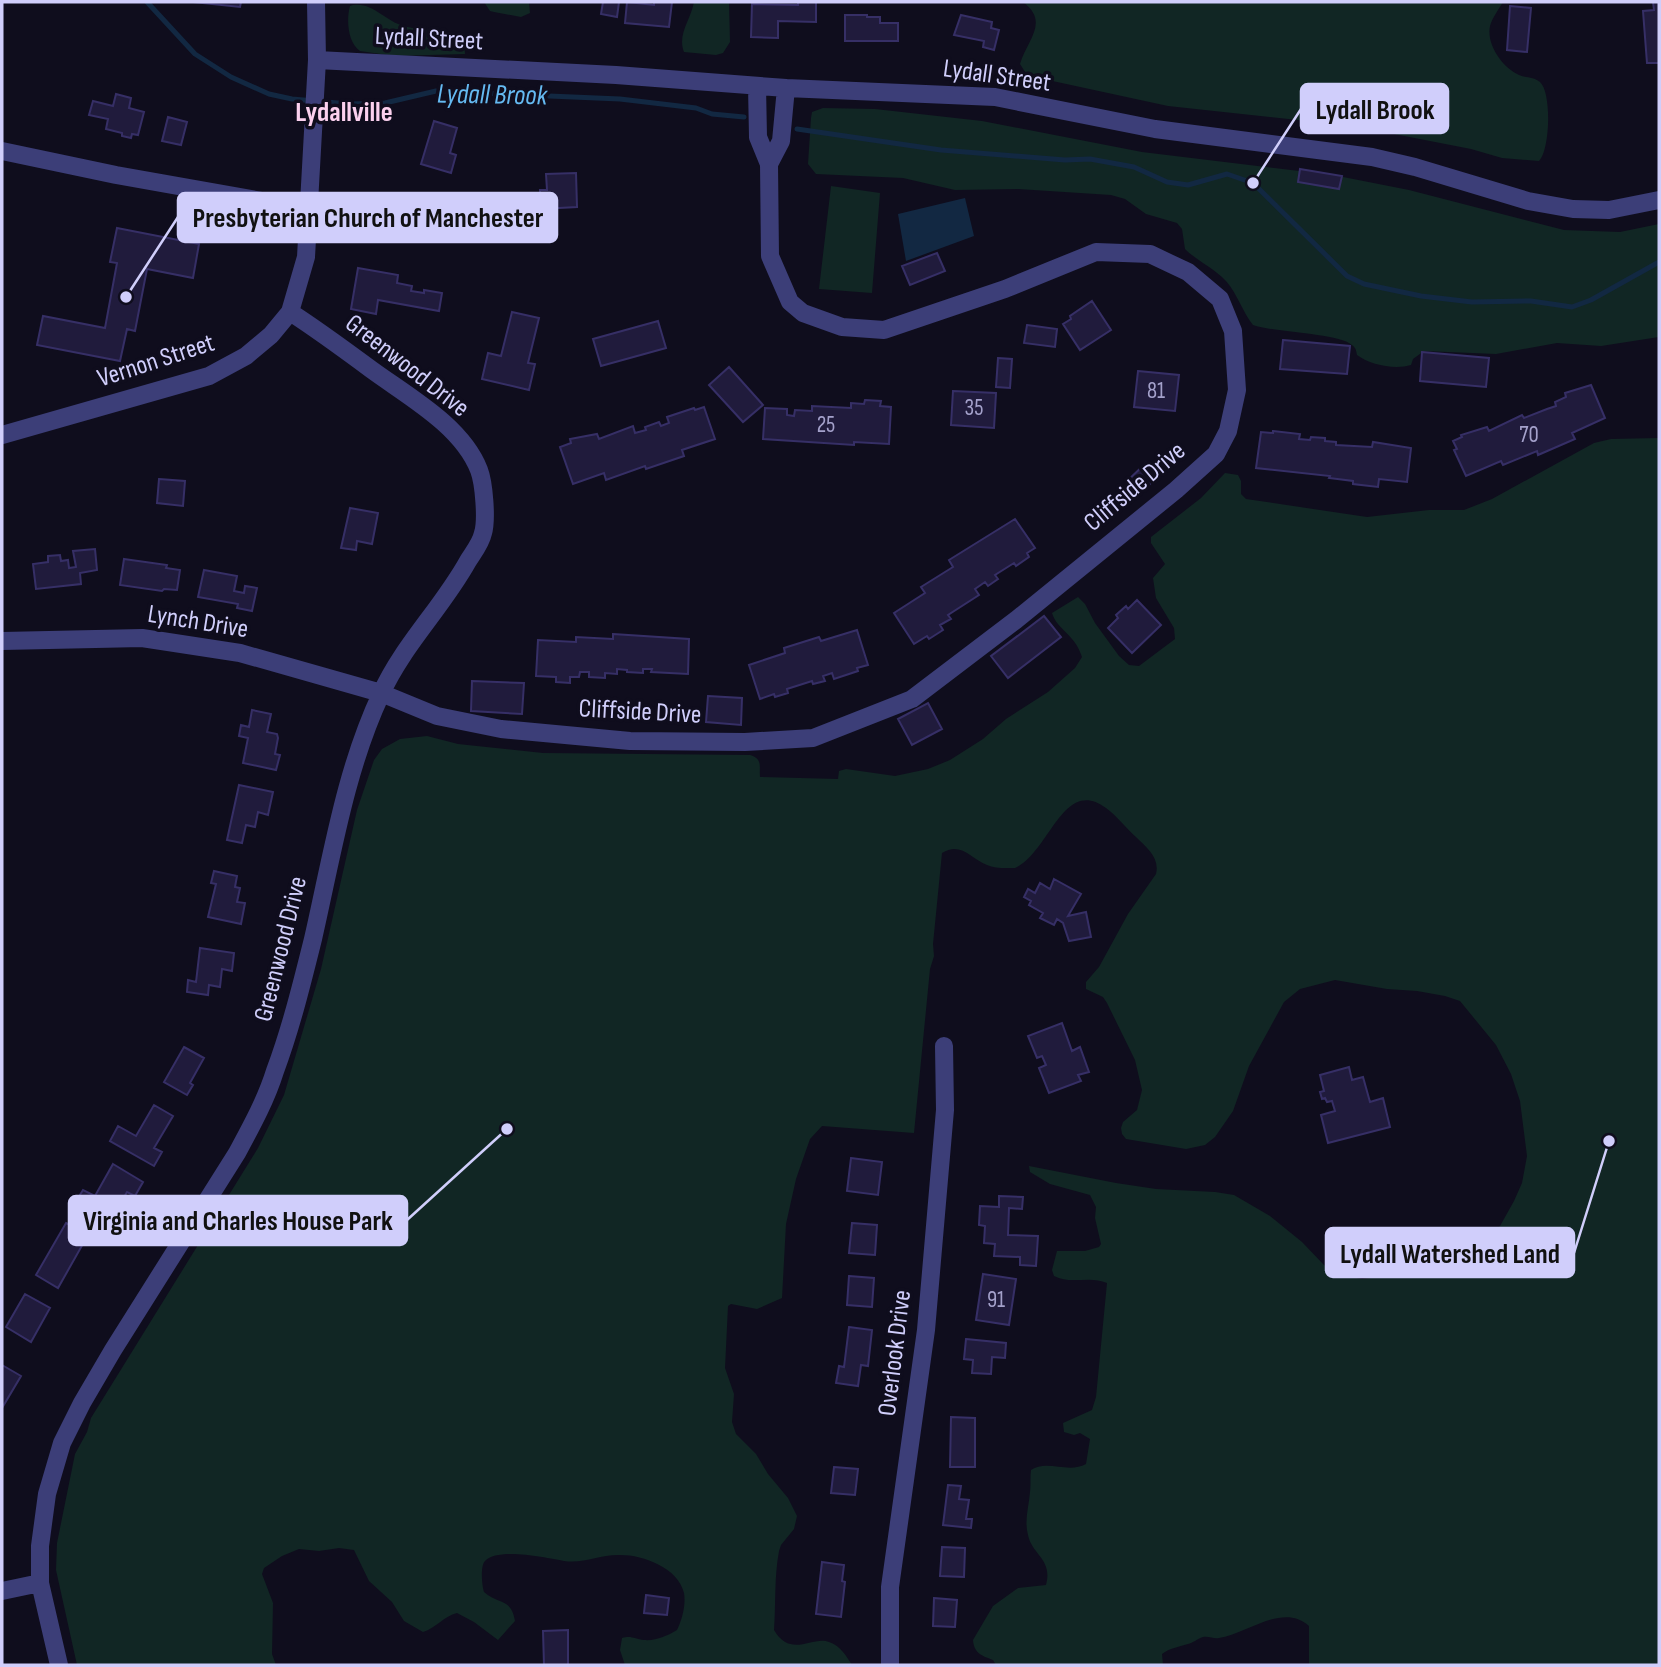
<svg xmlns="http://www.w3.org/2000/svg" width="1661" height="1667" viewBox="0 0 1661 1667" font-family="'Sofia Sans Condensed',sans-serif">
<rect width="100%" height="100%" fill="#0f0d1d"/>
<path fill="#112624" d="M484,2H529L530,13L521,17L494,12L490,11Z
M694,2H729L730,42L723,53L716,55L684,52C677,35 691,19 694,2Z
M1023,2H1503C1499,9 1492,18 1490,26C1486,45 1503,68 1519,75C1526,78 1534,77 1540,82C1552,93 1550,150 1539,161L1502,158L1471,149L1353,126L1168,106L1034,77L1027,75L1020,64C1027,40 1050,22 1023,2Z
M353,5C373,2 385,21 404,26C423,32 447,27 464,41L465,54L394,56L360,51C348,43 346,20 350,6Z
M823,108L875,109L982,121L1142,152L1333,175L1409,190L1564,230L1620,232L1659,224V337L1601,346L1557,343L1496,354L1424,351L1413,359L1411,365C1395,370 1370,365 1357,355C1356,350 1356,348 1352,345C1338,333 1276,333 1253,325C1242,311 1238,295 1226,281C1214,268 1197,261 1185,249L1182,229L1177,223L1146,214L1125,199L1111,195L1018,189L955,190L903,178L816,174L808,164L811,118L812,112Z
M831,186L880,193L872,293L819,289Z
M1659,438V1665H1309V1626C1283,1602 1247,1634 1219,1638C1214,1639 1209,1636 1203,1637C1197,1639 1193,1643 1188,1644C1178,1647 1170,1648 1162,1654L1163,1665H996L993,1660C983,1656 974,1654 973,1640L993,1606L1018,1588L1046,1585C1053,1559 1032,1555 1028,1535C1024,1520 1029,1506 1030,1492C1031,1484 1030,1477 1031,1470C1047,1459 1068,1474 1086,1464L1090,1439L1080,1433L1074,1435L1064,1432L1063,1423L1092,1410L1096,1397L1107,1283C1090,1275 1071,1285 1054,1276L1052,1270L1057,1251H1085L1099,1247L1101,1244L1095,1218L1096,1207L1090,1195L1050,1184L1030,1172L1029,1166L1116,1183L1156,1189L1215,1192L1234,1195L1270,1216L1302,1242L1324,1265L1340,1275L1362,1279L1396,1275L1428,1260L1467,1248L1489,1237L1500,1226L1514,1201L1522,1183L1527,1156L1520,1101L1511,1074L1496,1045L1460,1001L1445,996L1417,991L1387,989L1335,980L1300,989L1284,1002L1249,1066L1233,1111L1215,1137L1205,1145L1186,1149L1126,1139L1122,1134L1121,1128L1123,1122L1137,1110L1142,1090L1135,1060L1107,1003L1103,997L1086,989V982L1099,967L1128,914L1156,874C1160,858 1147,848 1137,838C1127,829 1117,816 1106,808C1063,776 1050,852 1015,868C1007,868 995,869 987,865C971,859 961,841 942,853L933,944L934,956L930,969L914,1133L822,1126L810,1139L796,1179L786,1224L782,1298L757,1309L731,1304L728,1306L725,1368L734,1394L732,1422L736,1434L756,1454L768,1474L788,1498L797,1516L794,1529L781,1545L779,1551C774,1578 776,1603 774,1630C791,1659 813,1635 829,1642C841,1646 846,1656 852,1665H625L620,1650L622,1638C631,1635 635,1639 644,1640C656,1641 667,1636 677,1630C682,1620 686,1605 684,1593C678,1567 641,1554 618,1555C599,1555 583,1564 564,1561C547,1558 498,1547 485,1561C480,1566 482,1586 484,1592C498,1605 511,1597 515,1621L498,1640L474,1622L457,1613C444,1616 436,1628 423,1632L404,1621L392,1602L369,1581L354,1550L339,1548L319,1551L299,1549L282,1556L264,1568L262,1574L273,1603L272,1654L276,1665H77L56,1570L57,1543L75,1454L87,1432L91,1418L258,1148L284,1095L321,969L357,810L374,760L382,749L400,739L427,736L458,744L543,753L750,755C763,759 759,766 760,777L838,779L839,771L846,769L895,776L928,769L950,760L983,739L1006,719L1048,692L1075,668L1082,657C1075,634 1057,630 1052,613L1078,597L1085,604L1095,623L1119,656L1129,665L1139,666L1175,639L1174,628L1156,598L1153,578L1165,564L1151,543V537L1201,498L1225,473L1238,475L1241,481V494L1246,499L1367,517L1429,510H1464L1492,499L1594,443L1611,439Z"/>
<path fill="#122842" d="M965,198L974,236L906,261L898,214Z"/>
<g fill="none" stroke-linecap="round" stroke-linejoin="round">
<path stroke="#122842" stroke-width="5" d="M147,2L195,54L231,77L269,94L292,99L349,104L385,103L436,91L620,99L696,108L712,114L744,117
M797,129L941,150L1065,160L1090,159L1134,167L1167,182L1188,185L1227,174L1253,183L1347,276L1364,284L1421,296L1472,302L1531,301L1572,307L1591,300L1659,262"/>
</g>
<path fill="#201b3c" stroke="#362f66" stroke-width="2" d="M193,2H241L240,7Z
M603,2H619L617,17L601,14Z
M627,2L654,5V2H672L669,27L625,23Z
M798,2H816V22L778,21V38L751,37L752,4L798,5Z
M1653,2H1659V63H1647L1643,11L1654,10Z
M1510,6L1531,8L1527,52L1507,50Z
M845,15H867V17H880V23H898V41H845Z
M961,15L992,22L991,28L999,30L994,50L983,47L984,41L954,35Z
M116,94L131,98L129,108L144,112L138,135L132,134L131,138L122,136V133L106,129L108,119L89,115L93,101L113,106Z
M168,117L187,122L181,145L162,141Z
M434,121L457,128L450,153L456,155L451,173L421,164Z
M1300,169L1342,176L1339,189L1298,182Z
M576,173L577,207L541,209L540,190H547L546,174Z
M117,228L199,244L193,278L147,269L135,331L127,329L120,361L37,345L43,316L105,328L117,263L110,262Z
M937,253L945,271L910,285L902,266Z
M358,268L398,275L397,283L412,286L411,291L424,293V290L442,293L439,311L378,300L376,314L351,309Z
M1092,301L1111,330L1080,350L1063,324L1071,319L1070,316Z
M512,312L539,318L528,363L535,364L529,390L482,379L488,353L501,356Z
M658,321L666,348L601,366L593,339Z
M1027,325L1057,329L1055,347L1024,343Z
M1283,340L1350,346L1347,374L1280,369Z
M1422,352L1489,358L1486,387L1420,381Z
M998,358L1012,359L1010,388L996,387Z
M729,367L763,405L743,422L709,385Z
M1138,371L1179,375L1175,411L1134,407Z
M1591,385L1605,418L1572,433L1575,439L1538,455L1537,451L1503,465L1501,461L1466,476L1454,450L1457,449L1453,441L1462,437L1461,435L1487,427L1489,431L1522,415L1524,418L1547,409L1556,406L1555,402L1566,397L1565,393Z
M953,391L996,393L994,428L951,425Z
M865,400L881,401L880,406L891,407L889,444L854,442V445L763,439L765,408L787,409V415L794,416L795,410L812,411V406L851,408V403L864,404Z
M704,407L715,439L682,450L684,456L646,469L645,466L606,480L604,473L573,484L560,447L571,443L570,439L597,434L599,439L633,426L635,433L646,430L645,427L659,422L661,426L669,423L667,417L694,408L695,410Z
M1273,431L1300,434L1299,439L1310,440L1311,437L1325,438V441L1336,442V445L1372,447L1373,442L1411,448L1407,482L1379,479L1378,487L1353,484V481L1329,478L1330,476L1256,468L1261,432L1273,433Z
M1146,463L1158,476L1139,495L1126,482Z
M159,479L185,481L183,506L157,503Z
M350,508L378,513L372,544L357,541L356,550L341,548Z
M1015,519L1035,548L1027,553L1029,557L1016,566L1014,563L995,575L998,579L988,586L985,582L975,589L979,595L948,615L951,619L940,625L943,630L929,639L927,636L914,644L894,613L925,593L921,587L953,567L949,560Z
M95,549L97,570L80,573L81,584L36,589L33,564L48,562V556L60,555L61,561L68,560L69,568L76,567L73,551Z
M124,559L167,565L166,568L180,570L177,590L164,589L162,591L120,585Z
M204,570L237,576L234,591L244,593L245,586L257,588L252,611L237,608L238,604L198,597Z
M1137,600L1161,625L1132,653L1108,628L1118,618L1116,615L1126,606L1128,609Z
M1044,616L1061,637L1008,678L991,656Z
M857,630L868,665L857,668L858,671L834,679L832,673L823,676L825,681L813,684L812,681L787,689L788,693L775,697L774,694L760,699L749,665L785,653L784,648L819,637L821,641Z
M613,634L689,639L688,674L651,672L652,669H643V673L627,672V670L617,669V674L605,673V678L589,677V672H580L579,677H570V683L556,682V677L536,676L538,640L576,642V637L613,639Z
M472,681L524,683L522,714L471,711Z
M708,696L742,698L741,725L706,722Z
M928,703L942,729L912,745L898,719Z
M252,710L271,714L267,732L277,734L278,738L275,754L280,755L276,770L243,763L248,738L239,736L241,725L249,727Z
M239,785L273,792L268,815L258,812L255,827L246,825L242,843L227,840Z
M214,871L237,876L235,887L240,888L237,902L245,903L241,924L208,917L216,884L211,883Z
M1054,879L1081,894L1068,916L1086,912L1091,937L1069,941L1063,923L1057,919L1054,925L1040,918L1043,913L1029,905L1031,901L1024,897L1028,889L1035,893L1040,883L1050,889Z
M200,948L234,953L232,971L222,969L220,987L209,985L208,995L187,992L188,980L196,982Z
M1062,1023L1072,1051L1080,1047L1089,1072L1078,1075L1081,1081L1049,1093L1039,1068L1046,1065L1042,1056L1037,1058L1028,1036Z
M184,1047L204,1058L190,1083L193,1085L187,1095L164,1082Z
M1349,1067L1352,1080L1363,1077L1370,1102L1383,1098L1390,1127L1328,1143L1321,1115L1335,1111L1332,1101L1327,1102L1325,1098L1322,1099L1320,1092L1324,1091L1320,1075Z
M154,1105L173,1116L154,1148L162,1152L154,1166L110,1141L118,1126L136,1136Z
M851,1158L882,1162L878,1195L847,1191Z
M113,1164L143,1182L135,1196L127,1192L115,1212L109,1208L99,1225L77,1212L84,1201L78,1198L83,1190L95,1196Z
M999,1196L1023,1197L1022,1209L1009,1208L1008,1235L1038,1236L1036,1266L1020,1265V1257L994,1256L995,1244L984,1243L985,1226L979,1225L980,1206L999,1207Z
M66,1223L88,1235L58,1288L36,1275Z
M852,1223L877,1225L875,1255L849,1253Z
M983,1274L1016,1279L1009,1325L976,1320Z
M849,1276L874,1278L872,1307L847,1305Z
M25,1294L50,1308L31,1342L6,1327Z
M849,1327L872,1330L868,1366L861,1365L858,1386L836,1383L839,1366L844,1367Z
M966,1339L1006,1343L1005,1358L992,1357L991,1374L972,1373L973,1360L964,1359Z
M2,1365L21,1376L2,1408Z
M951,1417L975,1418V1467H950Z
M834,1467L858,1469L855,1495L831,1493Z
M948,1485L961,1486L959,1499L969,1500L966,1519H972L971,1528L943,1525Z
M942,1547L965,1548L964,1577L940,1576Z
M822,1562L844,1565L842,1581L845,1582L841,1617L816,1614Z
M646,1595L669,1598L667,1615L644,1613Z
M934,1598L957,1600L955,1627L933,1626Z
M568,1630V1665H544L543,1631Z"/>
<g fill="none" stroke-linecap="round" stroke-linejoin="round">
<path stroke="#3c3e78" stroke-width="18" d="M317,60L616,75L786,88L995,97L1155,129L1372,157L1415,167L1528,201L1573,209L1609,210L1659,200
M2,151L116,175L307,209
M769,164L781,141L786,88
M2,435L209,376L246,356L271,335L290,312L306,257L317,60L316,2
M2,641L142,638L240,653L381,693L437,716L501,729L630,741L745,742L813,738L912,699L1016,620L1176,490L1216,454L1228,431L1237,390L1233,331L1220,299L1188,272L1150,254L1096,252L1005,289L884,330L842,327L803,313L790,302L770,256L769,164L758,137L757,86
M2,1591L40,1583
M59,1665L40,1583V1546L47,1494L62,1443L82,1403L113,1350L237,1153C251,1127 266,1100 275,1071C291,1028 302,983 313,939C332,856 345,771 381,694C403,645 442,608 468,561C473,553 481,543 483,533C487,520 484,483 479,470C462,426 409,397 372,370C345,350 318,330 290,312
M890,1665V1587L926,1330L945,1110L944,1046"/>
</g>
<g text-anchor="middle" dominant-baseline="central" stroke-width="7" stroke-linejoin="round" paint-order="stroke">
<g font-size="23" fill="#a4a1cb">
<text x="1156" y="391">81</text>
<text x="974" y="408">35</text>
<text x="826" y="425">25</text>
<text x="1529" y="435">70</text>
<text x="996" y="1300">91</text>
</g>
<g font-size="26" fill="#d0cefb" stroke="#0f0d1d">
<text transform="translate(429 39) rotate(3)">Lydall Street</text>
<text transform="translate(997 76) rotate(8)">Lydall Street</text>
<text transform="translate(156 361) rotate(-18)">Vernon Street</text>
<text transform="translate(407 366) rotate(38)">Greenwood Drive</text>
<text transform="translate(1135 487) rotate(-40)">Cliffside Drive</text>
<text transform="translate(198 622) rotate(9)">Lynch Drive</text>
<text transform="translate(640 712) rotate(3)">Cliffside Drive</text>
<text transform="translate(281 949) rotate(-76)">Greenwood Drive</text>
<text transform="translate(895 1353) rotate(-83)">Overlook Drive</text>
</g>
<g font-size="28" font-style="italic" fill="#65baf2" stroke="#0f0d1d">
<text transform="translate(492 95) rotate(1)">Lydall Brook</text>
</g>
<g font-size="28" font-weight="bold" fill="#fbd0ee" stroke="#0f0d1d">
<text x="344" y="112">Lydallville</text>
</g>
</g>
<path fill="none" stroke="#d0cefb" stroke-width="2.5" d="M1253 183L1301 109M126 297L178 217M507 1129L407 1220M1609 1141L1574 1253"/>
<g fill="#d0cefb" stroke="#0f0d1d" stroke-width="2.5">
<circle cx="1253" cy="183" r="7"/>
<circle cx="126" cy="297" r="7"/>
<circle cx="507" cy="1129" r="7"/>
<circle cx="1609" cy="1141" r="7"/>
</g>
<g fill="#d0cefb" stroke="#d0cefb" stroke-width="2.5">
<rect x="1301" y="84" width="147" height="49" rx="7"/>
<rect x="178" y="193" width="379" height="49" rx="7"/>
<rect x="69" y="1196" width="338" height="49" rx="7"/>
<rect x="1326" y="1228" width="248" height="49" rx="7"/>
</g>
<g font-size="28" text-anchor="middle" font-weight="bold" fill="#111">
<text x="1375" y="119">Lydall Brook</text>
<text x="368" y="227">Presbyterian Church of Manchester</text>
<text x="238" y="1230">Virginia and Charles House Park</text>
<text x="1450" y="1263">Lydall Watershed Land</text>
</g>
<rect width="1661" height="1667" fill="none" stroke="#d0cefb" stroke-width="7"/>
</svg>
